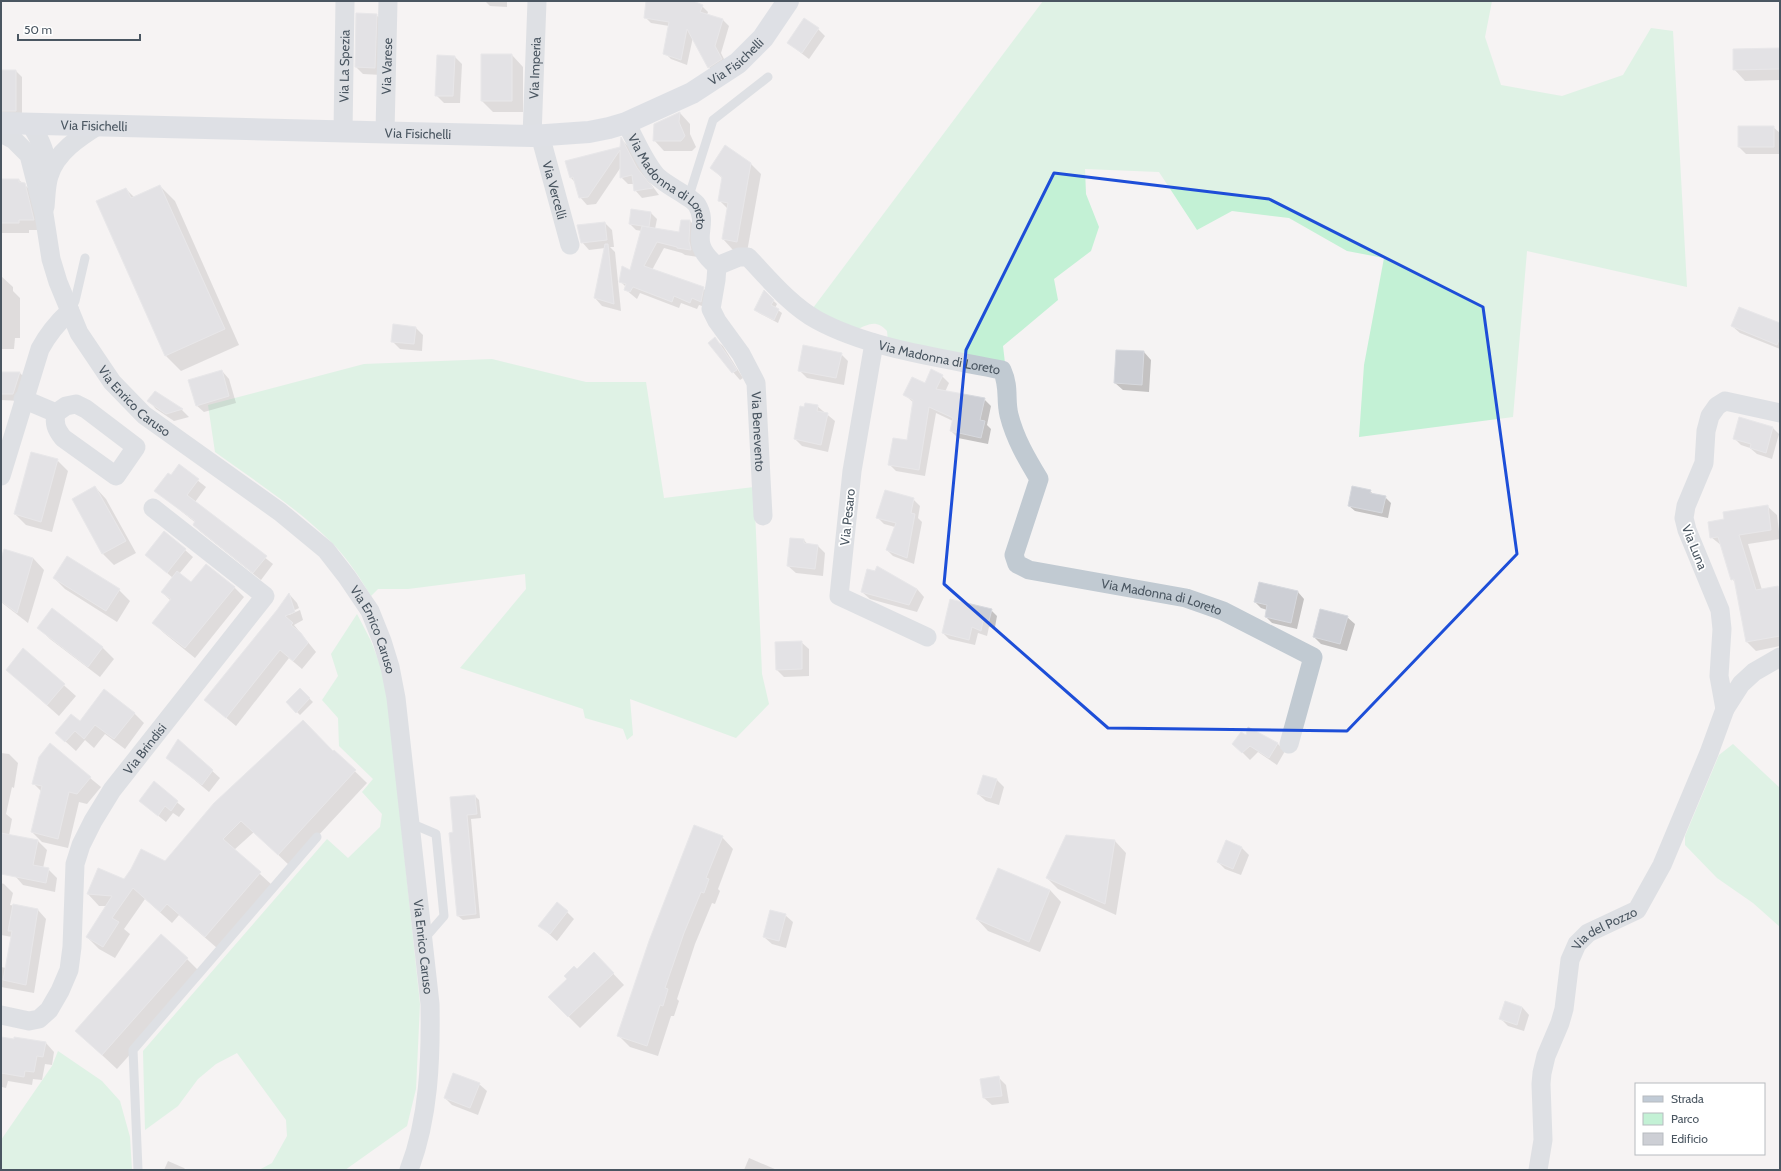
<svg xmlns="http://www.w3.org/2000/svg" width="1781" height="1171" viewBox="0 0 1781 1171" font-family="Cabin,sans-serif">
<rect width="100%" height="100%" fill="#f5f3f3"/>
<path fill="#c3f1d5" d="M1043,1H1492L1485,37L1501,85L1562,96L1623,75L1651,28L1673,31L1687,287L1527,251L1513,417L1359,437L1364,365L1384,258L1347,251L1289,218L1232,211L1197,230L1159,172L1085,169L1086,194L1099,227L1091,251L1054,279L1058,300L1003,346L1005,363L888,341L887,331C877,319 868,324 856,330L810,312Z
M492,359L586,382H646L664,498L754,487L762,674L769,704L736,738L630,699L633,735L627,740L623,729L585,718L583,709L460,668L526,589L525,574L408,589H378L371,596C360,578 348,559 333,544C299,509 255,481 215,452L208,405L364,364Z
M357,614L371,641L382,670L389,710L420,1004L416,1089L407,1126L345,1170H259L272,1163L287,1136L286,1120L237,1053L216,1064L198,1079L178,1106L145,1130L143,1051L327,839L348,858L380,827L382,814L362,792L373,779L339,746L338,718L322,700L338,676L331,654Z
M1733,744L1780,788V927L1753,903L1717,878L1685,845V836L1719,755Z
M58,1051L102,1081L120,1101L130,1137L132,1170H1V1140L52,1066Z"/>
<path fill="#0003" d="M485,1H507V7L490,6Z
M647,1H691L702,6L708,12L707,15L723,20L729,26L721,53L727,65L715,73L709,67L693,37L687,65L671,59L665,53L669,26L651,23L645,17Z
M376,15L384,22L382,75L363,74L356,67Z
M818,29L825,36L809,59L788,43Z
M1780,49V80L1745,81L1734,69Z
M512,55L523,67V112H493L482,101Z
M455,57L462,64L460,103H444L436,95Z
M1,71H16L22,77V117L1,115Z
M680,113L690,124V134L696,147L692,151H664L654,140Z
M1773,127L1780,133V154H1746L1739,147Z
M622,140L628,146L645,176L659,195L642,198L635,190L634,184H628L621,177V167L596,204L587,205L580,197L576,183L571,178L566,161L621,148Z
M751,164L761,174L747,252L733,250L723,239L728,209L719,200L723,179L712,168Z
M1,180H19L35,194L44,230H29V233H1Z
M160,186L175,201L239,345L181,371L166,356L98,202L126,189L135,198Z
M632,210L651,213L657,219L655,229L680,234L682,221H690L697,228L698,257L685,255L682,253L664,248L652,270L703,288L710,295L708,308L699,305L697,309L681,303L679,308L640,293L637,299L626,290V287L620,281L631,271L642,231L636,230L630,224Z
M605,223L612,230L614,247H610L615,252L621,311L602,306L595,298L605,248L589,250L582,242Z
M1,276L13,287V291L20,298V338H15L14,349H1Z
M764,292L777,304L775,308L782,313L778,323L759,313L755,310Z
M1780,324V349L1740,333L1732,326Z
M416,328L423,335L422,351L400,349L392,341Z
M715,339L723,346L743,378L740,380L733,372Z
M1144,352L1151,360L1149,392L1123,390L1115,383Z
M841,354L848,361L844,385L807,378L799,370Z
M222,371L229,379L236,403L204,412L196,405Z
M1,373H20L27,380L20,401L1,400Z
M942,376L949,383L945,392L984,399L991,406L987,425L991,429L988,444L958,438L951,431L953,421L936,413L925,476L896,471L889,464L908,441L914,403L905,395Z
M155,392L182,410L189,417L174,421L156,409L149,401Z
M817,406L835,421L828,452L802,446L795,439Z
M1773,428L1779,434L1772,459L1757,454L1750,448L1741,445L1734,438Z
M57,460L68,471L52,532L26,525L15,514Z
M179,466L206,487L195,502L273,564L261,580L201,532L194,525L196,523L156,491L171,477Z
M95,487L106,499L136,553L114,565L103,554L73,500Z
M1370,491L1374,495L1385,497L1391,503L1388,518L1355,511L1349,506Z
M913,499L920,506L918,518L922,522L914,564L893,556L887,550L895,527L884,524L878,518Z
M1767,506L1777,515L1780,539L1748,544L1762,590L1777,587L1780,590V646L1756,651L1747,642L1736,583L1732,579L1722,546L1711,537Z
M791,539L804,540L808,545L818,546L825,553L823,576L796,573L788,566Z
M185,550L193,557L179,574L191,584L234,587L244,597L195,658L164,633L154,623L171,601L162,592L173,578L146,555Z
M33,558L44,570L28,623L1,602V563Z
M877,568L917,589L924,597L917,612L870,599L862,592Z
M54,578L119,590L130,601L117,622L65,589Z
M1298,592L1304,599L1297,629L1272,623L1266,617L1267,610L1261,608L1255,602Z
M289,594L297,603L299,608L289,613V615L300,610L303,620L294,625L316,652L302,669L289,658L236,726L205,700L278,611Z
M991,610L997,616L995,627H989L987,636L978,633L975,645L949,639L943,633Z
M1347,617L1355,624L1347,651L1321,644L1314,637Z
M39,628L102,647L114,659L100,677L50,639Z
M801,642L809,649V676L784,677L777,670Z
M23,649L76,696L59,716L7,670Z
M300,689L313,702L300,715L287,702Z
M134,713L144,723L125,749L105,734L94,748L85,740L76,751L56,733L80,723Z
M1249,729L1278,744L1285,751L1277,765L1258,752L1250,760L1241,751Z
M178,740L220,778L209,792L167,757Z
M50,745L101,787L87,804L79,802L68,848L42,842L32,832L42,792L33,783Z
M334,751L367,783L290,866L254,832L234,850L272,885L217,948L179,915L172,923L145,899L124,929L130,934L115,958L99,949L87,937L107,906H99L88,894L99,869L124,881L165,862Z
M1,753L9,754L18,763L14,788L12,787L6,814L12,819L9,835L38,841L47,850L43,868L48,869L57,878L55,892L23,885L1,860Z
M984,776L997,780L1004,787L999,805L986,801L978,794Z
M154,783L185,809L179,817L173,813L166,822L140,801Z
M475,796L479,800L481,818L471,819L480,918L463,920L458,916L450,834L454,833Z
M1066,836L1115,841L1126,853L1116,915L1058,889L1047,878Z
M722,837L733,849L718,889L720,891L715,904L712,903L695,944L677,999L679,1001L674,1016H671L658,1056L630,1047L619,1036Z
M1227,841L1242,848L1249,855L1241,875L1225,869L1218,862Z
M1,883L4,884L13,893L10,905L38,910L46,919L34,993L1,987V967L6,968L12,937L1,935Z
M1050,890L1061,902L1040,952L988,931L977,919Z
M567,912L574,919L557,941L540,926Z
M785,915L793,922L786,948L772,944L764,937Z
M187,959L202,974L117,1069L76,1031Z
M605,965L624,985L580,1028L549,997L577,970Z
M1522,1007L1529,1015L1524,1031L1508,1026L1501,1019Z
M1,1038L46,1043L54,1052L52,1065L45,1064L42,1080L33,1079L32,1085L8,1081L6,1088L2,1087L1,1092Z
M998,1077L1006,1085L1009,1103L992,1105L984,1098L982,1080Z
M479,1084L487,1091L478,1115L452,1105L445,1098Z
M749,1158L777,1170H744Z
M168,1161L184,1168L186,1170H164Z"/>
<path fill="#cdcfd5" stroke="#d7d9de" d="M646,1H693L703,5L700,12L723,19L715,46L722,59L708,68L687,29L681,60L663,54L669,22L644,18Z
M356,13L377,14L375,68L355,67Z
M804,18L819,28L802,53L787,43Z
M1780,48V69L1733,70V49Z
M481,54H512V101H481Z
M437,55L455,56L453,96H435Z
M1,70H16V111H1Z
M680,112L679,122L685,136L681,141H653L654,124Z
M1738,126H1774V147H1738Z
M621,137L637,168L653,188L634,191L632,175L620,178V150L588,197L579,198L573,177L570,178L565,161L620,147Z
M725,145L751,163L737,242L722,239L728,203L718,201L722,177L710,168Z
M1,179H19V182L25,183L34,220H19V223H1Z
M160,185L225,329L165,356L96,201L126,188L131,198Z
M631,209L651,212L649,227L629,224Z
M681,220H690L689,241L691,250L677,248V247L657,242L644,266L704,287L701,302L692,298L690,303L674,296L672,302L633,287L630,292L624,290L626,284L619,282L622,266L630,270L642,226L679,232Z
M605,222L607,240L581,243L577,225Z
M605,244H608L614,304L594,298Z
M764,290L774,300L771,305L779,309L774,320L754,310Z
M1739,307L1780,323V337L1777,345L1731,326Z
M393,324L416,327L414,344L391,342Z
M715,337L737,370L732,373L708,343Z
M803,345L842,353L836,378L798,371Z
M1116,350L1144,351L1142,385L1114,383Z
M931,369L943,375L936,389L985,398L980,420L985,421L981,438L950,431L953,418L929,407L919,470L888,465L893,438L907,440L913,400L903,395L912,377L925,383Z
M222,370L229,396L196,406L188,380Z
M1,372H20L13,394H1Z
M155,391L183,409L166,414L147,401Z
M805,403L818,405L817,411L828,413L821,445L794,439L800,406L804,407Z
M1739,417L1773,427L1766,453L1750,448L1751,444L1733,439Z
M31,452L58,459L41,522L14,514Z
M179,464L199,479L187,495L267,556L253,573L193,525L195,521L154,491L168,473L171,475Z
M95,486L126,541L102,554L72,499Z
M1352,486L1371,490L1370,493L1386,496L1382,513L1348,506Z
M885,490L914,498L911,513L915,514L907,558L886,550L896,523L876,518Z
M1768,505L1771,530L1739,535L1756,590L1778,586L1780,599V636L1746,642L1734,579L1731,580L1718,537L1710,538L1708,522L1724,519L1723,512Z
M164,531L186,549L167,573L145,555Z
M790,538L804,539V543L818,545L815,569L787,566Z
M4,549L33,558L17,613L1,601V559Z
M67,556L120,589L106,611L53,578Z
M206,564L235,587L185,648L152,623L171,599L161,592L177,571L191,582Z
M877,566L917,589L909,605L861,592L867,569L875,571Z
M1259,582L1298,591L1291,623L1265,617L1267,605L1254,602Z
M289,593L295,612L285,616L293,623L291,625L301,633L308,643L293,661L280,650L226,718L204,700L277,610Z
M950,599L992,609L989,621H983L981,631L972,627L969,640L942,633Z
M52,608L103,647L88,667L37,628Z
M1320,609L1348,616L1340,644L1313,637Z
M802,641V669L776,670L775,642Z
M23,648L65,684L47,705L6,670Z
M300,688L310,698L296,713L286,702Z
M104,689L135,713L114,739L95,725L84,739L75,731L65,742L55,733L71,714L80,721Z
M303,720L333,751L334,750L356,770L278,855L241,821L223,839L261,872L205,937L167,904L160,912L133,888L112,918L119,922L103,947L86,937L112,896L87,894L98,868L124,879L131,869L141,849L165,861L214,803Z
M1248,727L1278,743L1269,758L1250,746L1242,753L1232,744L1241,732L1246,735Z
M178,739L213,770L202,785L166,758Z
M50,743L91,777L77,794L69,792L58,839L31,832L42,786L32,784L39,757Z
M983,775L997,779L991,798L977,794Z
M154,781L178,801L171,811L165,806L158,816L139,801Z
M475,795L477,814L467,815L476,914L457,916L449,833L453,832L450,797Z
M694,825L723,836L706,878L709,879L704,893L701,892L684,933L665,988L668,989L663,1006L660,1005L647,1046L617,1036L649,941Z
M1,833L38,840L33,865L49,868L46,883L1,874Z
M1066,835L1115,840L1105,904L1046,878Z
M1226,840L1242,847L1233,869L1217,862Z
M998,868L1050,890L1029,942L976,919Z
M557,902L568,911L550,934L538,926Z
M13,904L38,909L26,985L3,980L12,931H8Z
M770,910L786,914L779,941L763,937Z
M161,934L188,958L102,1055L75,1031Z
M594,952L614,973L568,1017L548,997L567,979L564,976L574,966L577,969Z
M1505,1001L1522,1007L1517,1025L1499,1019Z
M1,1037L14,1039V1037L46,1042L43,1057L37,1056L34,1072L25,1071L24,1077L1,1073Z
M453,1073L480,1083L470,1108L444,1098Z
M999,1076L1002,1096L983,1098L980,1079Z"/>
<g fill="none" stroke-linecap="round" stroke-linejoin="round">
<path stroke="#c1cad2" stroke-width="9" d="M688,199L713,120L768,77
M71,310L75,301L85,258
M410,823L436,834L444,916L424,939
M138,1170L133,1050L317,837"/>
<g stroke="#c1cad2" stroke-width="19">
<path id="s1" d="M626,123C635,139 643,159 655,174C664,185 691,196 697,205C711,228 685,240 717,266L739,257H748C769,279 790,305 817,320C870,349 943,358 1002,370C1010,388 1005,399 1009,415C1015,439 1027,459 1039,479L1014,555L1017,564L1029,570L1186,598L1223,611L1313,657L1289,744"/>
<path d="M31,125C42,142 46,154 49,175"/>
<path id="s2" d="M343,131L345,1"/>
<path id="s3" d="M385,132L388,1"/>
<path id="s4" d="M1,133L14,140L29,155L44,214L51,259L58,282L79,333L112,382L144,415L280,512L326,550L347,577L370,611L382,641L390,667L396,698L430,1004C431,1059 429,1118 409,1170"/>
<path id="s5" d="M540,135L570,245"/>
<path id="s6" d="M532,136L537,1"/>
<path d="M45,207C46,197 46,185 49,176C56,152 80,137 99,125"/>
<path id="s7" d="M717,266L716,280L711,309L717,321L741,354L756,383L763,516"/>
<path d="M874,343L852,471L839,596L927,637"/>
<path d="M23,399L56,413"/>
<path d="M76,404L86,409L136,447L116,476L63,438C56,429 54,424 56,413L66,406Z"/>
<path d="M1,476L40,349C48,334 57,323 70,311"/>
<path d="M1725,709L1719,676L1722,629L1720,610L1687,530L1684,518L1686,506L1704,463L1706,431L1710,416L1717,406L1725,401L1780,413"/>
<path id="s8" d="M1,1015L29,1021L39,1019L49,1010L60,991L69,970L72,947L75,864L81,845L93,821L112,790L265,596L153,508"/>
<path id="s9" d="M1538,1170L1543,1140L1541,1084L1542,1073L1546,1056L1560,1023L1564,1009L1570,960L1577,944L1588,933L1637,910L1662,865L1709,753L1725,709L1741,684L1754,672L1780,657"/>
</g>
<path stroke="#c1cbd6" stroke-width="22" id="s10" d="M1,123L532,136L589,132L609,128L626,123L692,93L738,63L763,38L788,1"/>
</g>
<path d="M0 0H1781V1171H0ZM1054,173L1269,199L1483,307L1517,554L1347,731L1108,728L944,584L966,350Z" fill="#f5f3f3" fill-opacity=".55" fill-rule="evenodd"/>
<path fill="none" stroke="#1d4ed8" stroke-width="3" stroke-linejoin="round" d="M1054,173L1269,199L1483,307L1517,554L1347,731L1108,728L944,584L966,350Z"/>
<g text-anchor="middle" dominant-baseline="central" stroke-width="3.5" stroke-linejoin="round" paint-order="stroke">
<g font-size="13" fill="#4a5661" stroke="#fff">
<text stroke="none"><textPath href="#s10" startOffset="753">Via Fisichelli</textPath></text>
<text stroke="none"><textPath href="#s2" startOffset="65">Via La Spezia</textPath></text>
<text stroke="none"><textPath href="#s3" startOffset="66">Via Varese</textPath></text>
<text stroke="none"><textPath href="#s6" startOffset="68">Via Imperia</textPath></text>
<text stroke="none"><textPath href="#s10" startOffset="93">Via Fisichelli</textPath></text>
<text stroke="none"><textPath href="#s10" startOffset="417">Via Fisichelli</textPath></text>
<text stroke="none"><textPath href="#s1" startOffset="75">Via Madonna di Loreto</textPath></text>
<text stroke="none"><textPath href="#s5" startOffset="57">Via Vercelli</textPath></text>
<text stroke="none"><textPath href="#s1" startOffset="434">Via Madonna di Loreto</textPath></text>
<text stroke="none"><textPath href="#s4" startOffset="310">Via Enrico Caruso</textPath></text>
<text stroke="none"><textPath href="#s7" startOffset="179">Via Benevento</textPath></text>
<text transform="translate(847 517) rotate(-84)">Via Pesaro</text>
<text transform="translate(1695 547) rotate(68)">Via Luna</text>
<text stroke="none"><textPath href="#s1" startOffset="853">Via Madonna di Loreto</textPath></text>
<text stroke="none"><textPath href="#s4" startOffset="647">Via Enrico Caruso</textPath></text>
<text stroke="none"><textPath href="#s8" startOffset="339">Via Brindisi</textPath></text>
<text stroke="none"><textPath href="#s9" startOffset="264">Via del Pozzo</textPath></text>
<text stroke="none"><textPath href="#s4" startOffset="970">Via Enrico Caruso</textPath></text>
</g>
</g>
<rect width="1781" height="1171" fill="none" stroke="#4a5661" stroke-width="4"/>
<rect x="1635" y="1083" width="130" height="72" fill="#ffffff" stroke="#b7bbc0"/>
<rect x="1643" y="1096" width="20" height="6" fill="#c1cbd6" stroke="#b7bbc0"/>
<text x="1671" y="1103" font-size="12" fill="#4a5661">Strada</text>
<rect x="1643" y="1113" width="20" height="12" fill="#c3f1d5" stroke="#b7bbc0"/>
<text x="1671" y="1123" font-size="12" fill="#4a5661">Parco</text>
<rect x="1643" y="1133" width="20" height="12" fill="#cdcfd5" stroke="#b7bbc0"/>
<text x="1671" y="1143" font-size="12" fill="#4a5661">Edificio</text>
<path d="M18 34v6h122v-6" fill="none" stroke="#4a5661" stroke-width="2"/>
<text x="24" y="34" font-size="12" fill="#4a5661" stroke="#ffffff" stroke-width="3" paint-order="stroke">50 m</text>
</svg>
